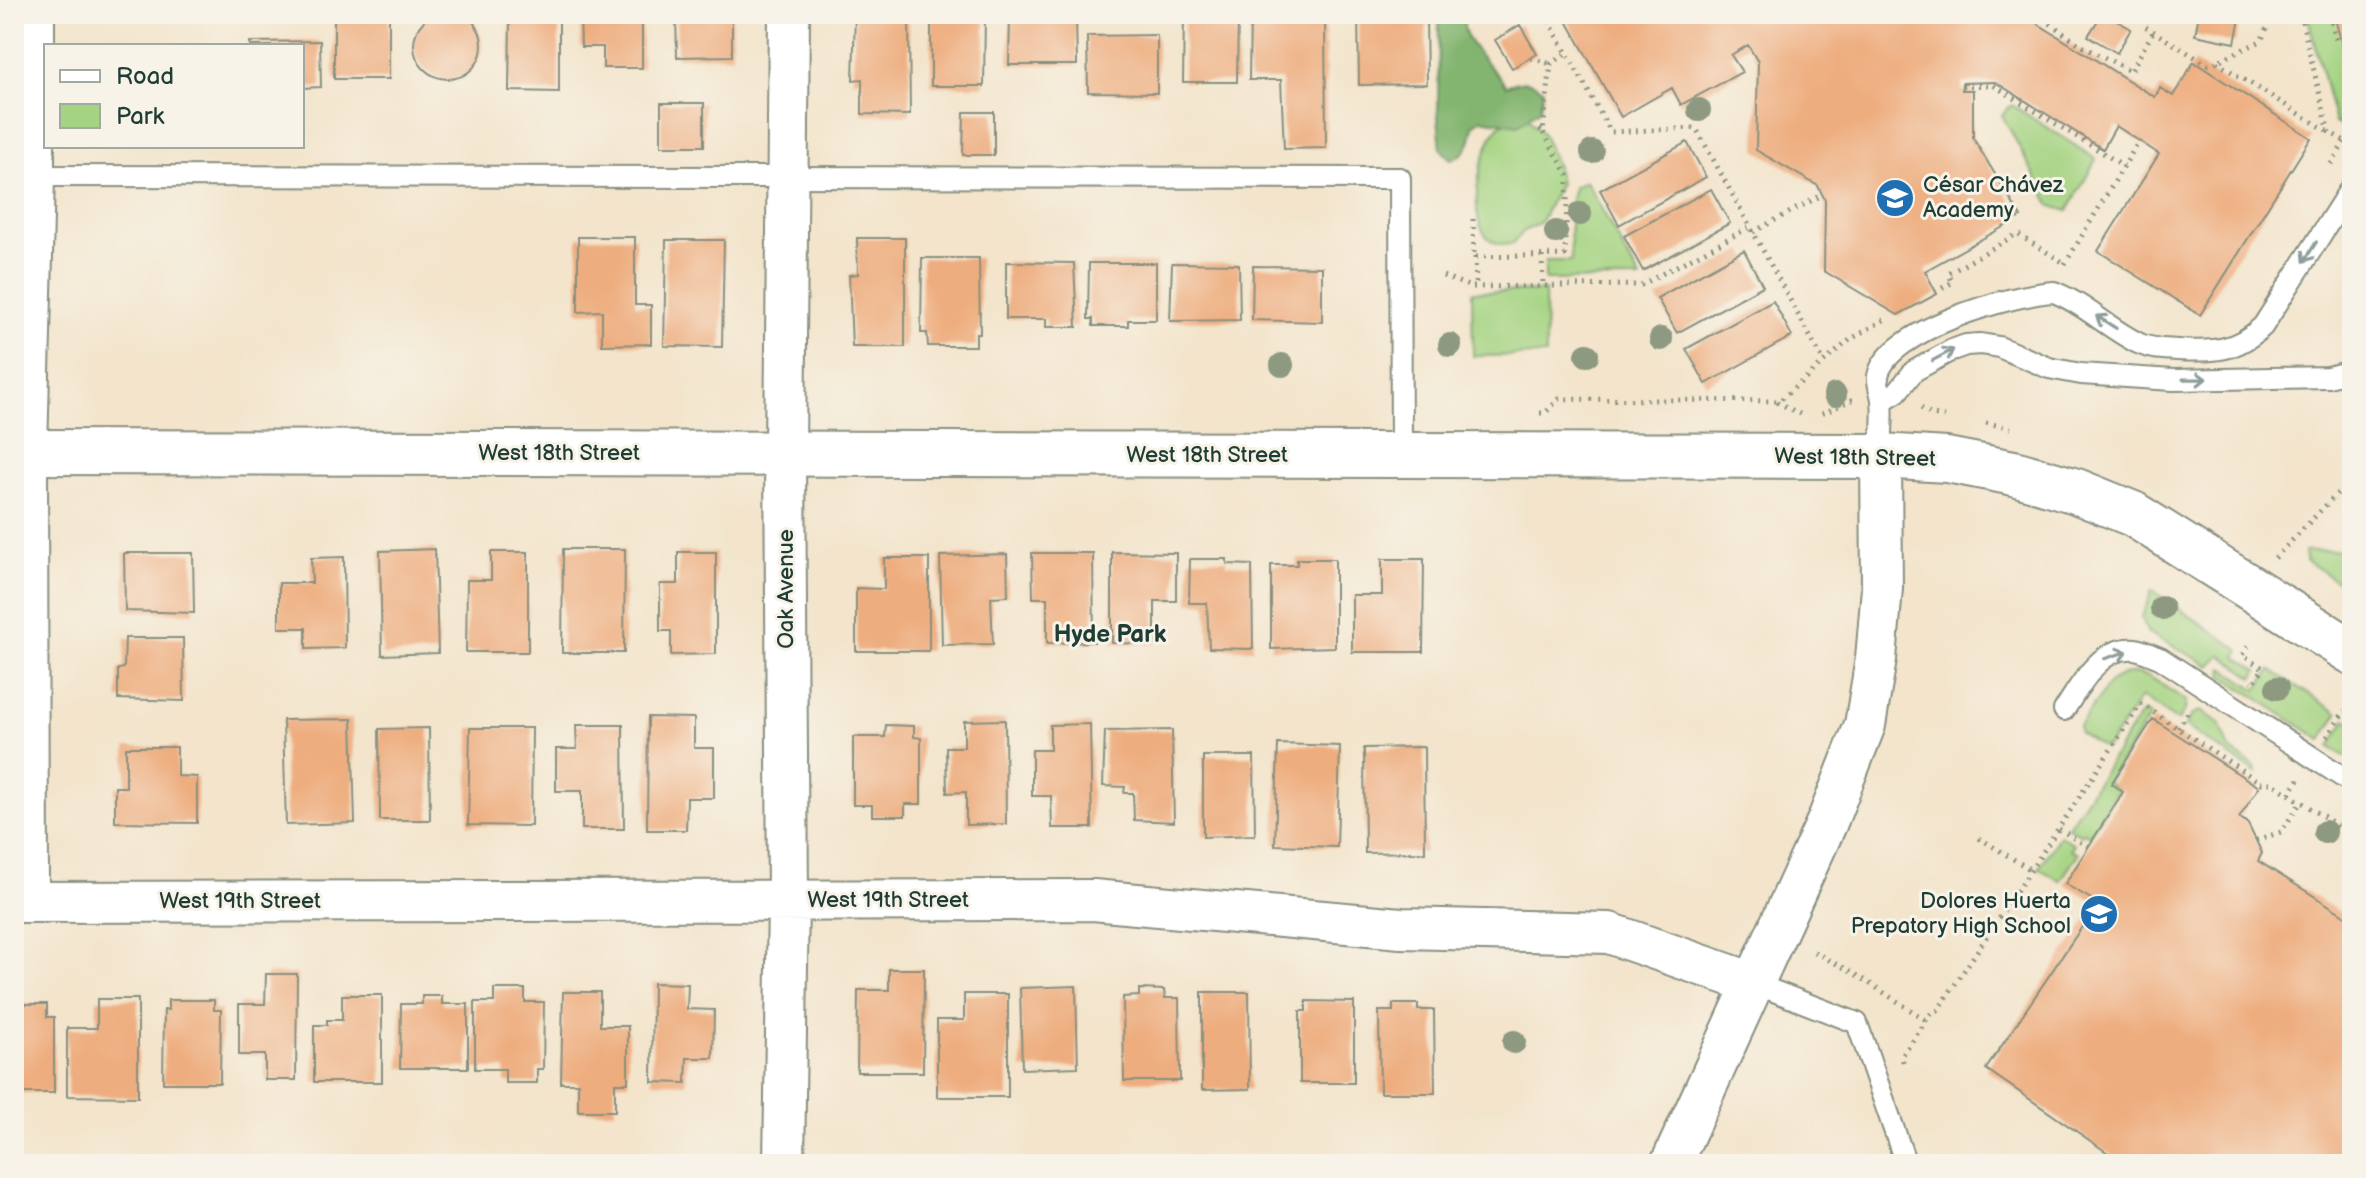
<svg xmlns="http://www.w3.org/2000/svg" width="2366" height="1178" viewBox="0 0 2366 1178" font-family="'Balsamiq Sans',sans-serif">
<rect width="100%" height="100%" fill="#f7f3e8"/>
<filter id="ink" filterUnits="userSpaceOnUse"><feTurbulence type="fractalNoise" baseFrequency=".0125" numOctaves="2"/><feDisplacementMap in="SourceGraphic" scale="16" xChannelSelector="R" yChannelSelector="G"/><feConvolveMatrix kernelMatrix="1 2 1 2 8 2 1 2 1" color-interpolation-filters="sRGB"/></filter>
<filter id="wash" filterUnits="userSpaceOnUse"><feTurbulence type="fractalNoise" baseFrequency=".006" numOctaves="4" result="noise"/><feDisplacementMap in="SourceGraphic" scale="32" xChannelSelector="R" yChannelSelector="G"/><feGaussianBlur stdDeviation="1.8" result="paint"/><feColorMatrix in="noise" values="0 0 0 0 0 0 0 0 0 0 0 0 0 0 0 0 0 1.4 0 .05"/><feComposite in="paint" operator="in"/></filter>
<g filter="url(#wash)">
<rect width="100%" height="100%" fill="#f3e4cb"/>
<path fill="#a4d381" stroke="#62885a" stroke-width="2" d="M2307,14H2352L2350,130L2335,123Z
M2012,105L2096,159L2068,211L2051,206L2002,115Z
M1517,116L1528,118L1543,134L1557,167L1560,183L1540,223L1524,231L1512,244C1457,252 1477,150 1500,125C1504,121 1511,119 1517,116Z
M1586,181L1640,279L1545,280V261H1571L1570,203L1574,187Z
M1545,291L1546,355L1473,356L1472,292Z
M2352,550V591L2306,561L2305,551Z
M2152,590L2240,650L2237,657L2258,671L2254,678L2221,655L2210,666L2147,632L2142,617Z
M2224,668L2257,690L2271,670L2338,713L2322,740L2223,676Z
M2136,673L2150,677L2186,701L2185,710L2178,721L2141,697L2108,746L2102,747L2079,732V726L2110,682L2123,675Z
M2143,711L2150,716L2107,782L2118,790L2089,835L2083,832L2081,835L2068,827Z
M2200,711L2220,723L2230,750L2254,766L2257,774L2185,726L2193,714Z
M2346,719L2352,723V761L2330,747Z
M2060,835L2074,844L2071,850L2078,854L2060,881L2039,868Z"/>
<path fill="#83b56f" stroke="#517952" stroke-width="2" d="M1439,14H1464C1465,18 1464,23 1464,27C1467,46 1495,70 1506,86C1521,80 1529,79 1543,89L1540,109L1518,125L1481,119L1474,125C1471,143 1469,153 1451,160L1441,149L1438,117Z"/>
<g id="blocks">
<path fill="#eead7f" d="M414 45a34 34 0 1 1 68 0a34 34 0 1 1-68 0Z
M334,14H389V79H334Z
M510,14H559V92L509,91Z
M580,14H642V68H603V47H581Z
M676,14H732V56L677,57Z
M855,14H909L910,115L862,114V79L853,80Z
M931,14H985L984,86H931Z
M1010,14H1076L1077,65H1009Z
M1184,14H1238L1237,82H1183Z
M1250,14H1325L1326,148L1284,149L1281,80H1249Z
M1358,14H1426L1427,84L1359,85Z
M1563,14H2022L2155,97L2160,88L2173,96L2194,62L2311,138L2200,315L2098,251L2159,154L2116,126L2103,149L1995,82L1962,83V90H1973V138L2021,217L1925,271L1937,294L1898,315L1824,271L1825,200L1818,186L1756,150L1758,62L1748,45L1731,55L1742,72L1681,105L1672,88L1621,117Z
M2102,14H2106L2131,29L2117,53L2088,36Z
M2199,14H2241L2235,43L2195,35Z
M2334,14H2352V77L2350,78Z
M1520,25L1537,54L1512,68L1495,40Z
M1157,35V93L1088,92L1087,36Z
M320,41L321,87L302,88V46H250V42Z
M661,103H704V146H661Z
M964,112H994V155H963Z
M1687,142L1706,177L1619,225L1600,190Z
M1711,189L1730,223L1643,271L1624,236Z
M578,237H635V305H651V344L602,345V311L578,312Z
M857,238H905V347H852L849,275L858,274Z
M666,240H724L722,347L664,346Z
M1744,250L1763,286L1677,333L1657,298Z
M922,258H979L980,334H976V346H928L927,333H921Z
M1006,262L1074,263L1077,327H1046V319H1006Z
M1089,263H1156V320H1128V326H1093V319H1088Z
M1172,263L1239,264L1240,320L1170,321Z
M1253,266L1322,267V322L1252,320Z
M1773,301L1792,336L1706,384L1686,349Z
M435,549L438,653L382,655L380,551Z
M563,549H625L624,653H562Z
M491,552H528V652H466L467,580H491Z
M678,552H716V654L671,655V631H660V584H678Z
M1112,552L1176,553V601H1155V644L1112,643Z
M124,553H193L194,613L125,611Z
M1032,553H1093L1094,642L1047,643V598H1033Z
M1007,554L1008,596L991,597L993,644L942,645L940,556Z
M344,557L345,648L306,649V628H279V583H312L311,558Z
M884,558H929V651H856V588L884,589Z
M1190,559H1227V564L1252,565L1253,649L1209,648L1207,603H1189Z
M1297,559H1335V647L1271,649V565H1297Z
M1382,559H1424L1423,652H1352V595H1382Z
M125,638H183L184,701L118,699V669L124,668Z
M648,717L694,718V748H714V798H687L686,830H647Z
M352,719L355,823L286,825L283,720Z
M2153,719L2259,787L2239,818L2247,822L2262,853L2258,861L2352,920V1164H2124L1986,1069L2098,903L2065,884L2123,792L2111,784Z
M1005,720L1006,824L966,825V792L947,793L946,747H964V721Z
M1090,724L1092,828H1052L1051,796H1032V750H1050V725Z
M576,725H623L624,829H582V791H556V749H577Z
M886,725L914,726V737L921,738V804H905V816H872V805H853V737H885Z
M429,728L430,820H380L379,729Z
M470,728H532L531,826L468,825Z
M1172,730L1174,822L1134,820L1133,793H1124L1125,787L1103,786L1105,731Z
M1278,744L1340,746L1337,847L1275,845Z
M126,747H177V776L197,777V823L115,822V787H126Z
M1424,747L1425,852L1365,853L1364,748Z
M1203,756H1254L1255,835L1203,837Z
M889,969H924L923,1072H857L858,990H889Z
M266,974H297L296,1080H265V1055H239V1004H265Z
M653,983L688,984L687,1009L714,1010L713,1058H687L686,1083L652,1082Z
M1076,986L1078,1067L1022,1069L1020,988Z
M494,989H525V1002H544L543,1069H537V1083H505V1069H475V1002H494Z
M1139,989L1164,990L1165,998H1179L1180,1081H1124L1123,997L1139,996Z
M563,992H600V1026H628V1083H615V1111H578V1083H561Z
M1202,992H1249L1250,1089L1202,1090Z
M964,994H1008V1097H937V1020H964Z
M342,995H382V1082H314V1025H327V1020H342Z
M422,996H442V1004H468V1068H400L401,1004H422Z
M97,999H138V1097L67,1096V1028H97Z
M168,1000H214V1010H221L220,1083H163L164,1010H168Z
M1306,1001L1354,1002V1083H1300V1011H1306Z
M14,1004H47V1017H54V1093H14Z
M1393,1004H1418V1010H1434L1435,1093H1380L1379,1011H1393Z"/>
</g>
</g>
<g filter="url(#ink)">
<use href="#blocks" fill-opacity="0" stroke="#899080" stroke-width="2"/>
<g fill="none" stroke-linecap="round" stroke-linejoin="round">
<defs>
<path id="service" d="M14,176L1400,178L1401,455
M1882,401L1897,392L1914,371L1952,350L1966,345L1981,344L1999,347L2049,368L2081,374L2173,380L2328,377L2352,371
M1881,456C1881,438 1884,418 1882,400C1881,392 1877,384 1878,376C1887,330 2013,294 2054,292C2085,304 2110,330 2140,344C2151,349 2164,349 2177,350C2212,352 2236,352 2263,326L2352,186
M2064,710C2081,685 2099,646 2135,649C2143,650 2153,656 2160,658L2352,783
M1753,983L1857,1023L1906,1164"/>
<path id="minor" d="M28,901L27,452L34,176V14
M14,902L1093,900L1401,928L1609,933L1753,983
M784,1164L788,900L785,453L789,14
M1671,1164L1827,822L1865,725L1876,659L1882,588L1881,456"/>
<path id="tertiary" d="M14,452L1881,456L1947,460L2014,473L2076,491L2133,514L2352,652"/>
</defs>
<use href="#service" stroke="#899080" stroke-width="24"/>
<use href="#minor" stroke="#899080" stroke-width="44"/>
<use href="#tertiary" stroke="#899080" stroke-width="48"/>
<path stroke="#899080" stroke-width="5" stroke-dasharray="2 6" stroke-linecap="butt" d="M1545,14L1611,132L1696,128L1824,362
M2037,14L2082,46L2131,71L2153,32
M2151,14L2144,26L2208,65L2216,62
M2273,14L2261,41L2216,62L2329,132
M2300,14L2329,132L2345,141
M2330,14L2336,40
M1531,58L1551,64
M1962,86L1993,85L2124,166
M1540,129L1543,132L1551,64L1567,53
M2331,164L2345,141L2352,137
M1473,219L1474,257L1565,255L1568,175L1543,132
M1753,232L1822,195
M1542,256L1543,286
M1475,257L1476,287
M2065,264L2139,141
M1443,276L1471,287L1641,285L1750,227
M1935,292L1953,282L1948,274L2017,234L2066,264
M1777,402L1800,414
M1921,408L1932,415L1944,417
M1540,413H1545L1559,399L1779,401L1851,339L1884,320
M1822,414L1851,400L1856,401
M1986,423L2011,428
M2275,558L2352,478
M2248,646L2242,655L2263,668L2254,683L2251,681
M2178,728L2190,709
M2327,737L2345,710
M2289,794L2300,778
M2059,829L2089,847
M1979,838L2031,870
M2256,840L2281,832L2301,802
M1814,952L1852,972L1926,1020
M1903,1062L1902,1056L1932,1012L1938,1010L2141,704L2261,783H2272L2352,835"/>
<use href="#service" stroke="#fff" stroke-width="20"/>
<use href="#minor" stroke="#fff" stroke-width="40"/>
<use href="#tertiary" stroke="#fff" stroke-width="44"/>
</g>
<g fill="#8d9980">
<circle cx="1699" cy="110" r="12"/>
<circle cx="1592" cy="152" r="12"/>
<circle cx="1580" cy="214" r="12"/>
<circle cx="1556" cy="232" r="12"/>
<circle cx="1661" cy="339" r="12"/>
<circle cx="1450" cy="345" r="12"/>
<circle cx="1587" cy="355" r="12"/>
<circle cx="1282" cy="365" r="12"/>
<circle cx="1835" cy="395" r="12"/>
<circle cx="2162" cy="608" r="12"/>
<circle cx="2277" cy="688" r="12"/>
<circle cx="2325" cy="832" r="12"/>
<circle cx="1514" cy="1042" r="12"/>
</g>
<defs><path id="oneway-shaft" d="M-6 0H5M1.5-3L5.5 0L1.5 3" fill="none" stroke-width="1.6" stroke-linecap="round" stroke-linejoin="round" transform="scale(2)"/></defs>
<g stroke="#8f9e9a">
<use href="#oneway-shaft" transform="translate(2310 252) rotate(122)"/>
<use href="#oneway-shaft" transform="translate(2106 322) rotate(-148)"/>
<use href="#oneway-shaft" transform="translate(1943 355) rotate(-28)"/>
<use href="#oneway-shaft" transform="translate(2195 379) rotate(-1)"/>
<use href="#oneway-shaft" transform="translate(2116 655) rotate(-18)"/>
</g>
</g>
<defs>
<symbol id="school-disc" viewBox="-11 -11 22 22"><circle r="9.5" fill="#1f6fb2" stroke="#f7f3e8"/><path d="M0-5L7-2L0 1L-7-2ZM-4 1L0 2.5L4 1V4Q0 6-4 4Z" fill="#fff"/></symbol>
</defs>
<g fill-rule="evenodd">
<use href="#school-disc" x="1873" y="176" width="44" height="44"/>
<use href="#school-disc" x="2077" y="892" width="44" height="44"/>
</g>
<g text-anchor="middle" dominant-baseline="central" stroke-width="6" stroke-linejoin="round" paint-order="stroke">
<g font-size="22" fill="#1f3d34" stroke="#f7f3e8" text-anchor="start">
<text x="1923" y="185">César Chávez<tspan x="1923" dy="25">Academy</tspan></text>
<text x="2071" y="901" text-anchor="end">Dolores Huerta<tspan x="2071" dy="25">Prepatory High School</tspan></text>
</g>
<g font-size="22" fill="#1f3d34" stroke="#f7f3e8">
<text x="559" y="453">West 18th Street</text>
<text x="1207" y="455">West 18th Street</text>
<text transform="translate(1855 458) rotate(1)">West 18th Street</text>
<text transform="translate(786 589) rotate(-90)">Oak Avenue</text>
<text x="888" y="900">West 19th Street</text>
<text x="240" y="901">West 19th Street</text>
</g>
<g font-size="24" font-weight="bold" fill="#1f3d34" stroke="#f7f3e8">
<text x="1110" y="634">Hyde Park</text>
</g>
</g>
<rect width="2366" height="1178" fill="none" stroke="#f7f3e8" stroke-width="48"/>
<rect x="44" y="44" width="260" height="104" fill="#f7f3e8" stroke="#a1aaa0" stroke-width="2"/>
<rect x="60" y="70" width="40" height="12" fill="#ffffff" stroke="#a1aaa0" stroke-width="2"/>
<text x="116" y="84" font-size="24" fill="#1f3d34">Road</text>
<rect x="60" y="104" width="40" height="24" fill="#a4d381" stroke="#a1aaa0" stroke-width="2"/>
<text x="116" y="124" font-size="24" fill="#1f3d34">Park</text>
</svg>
